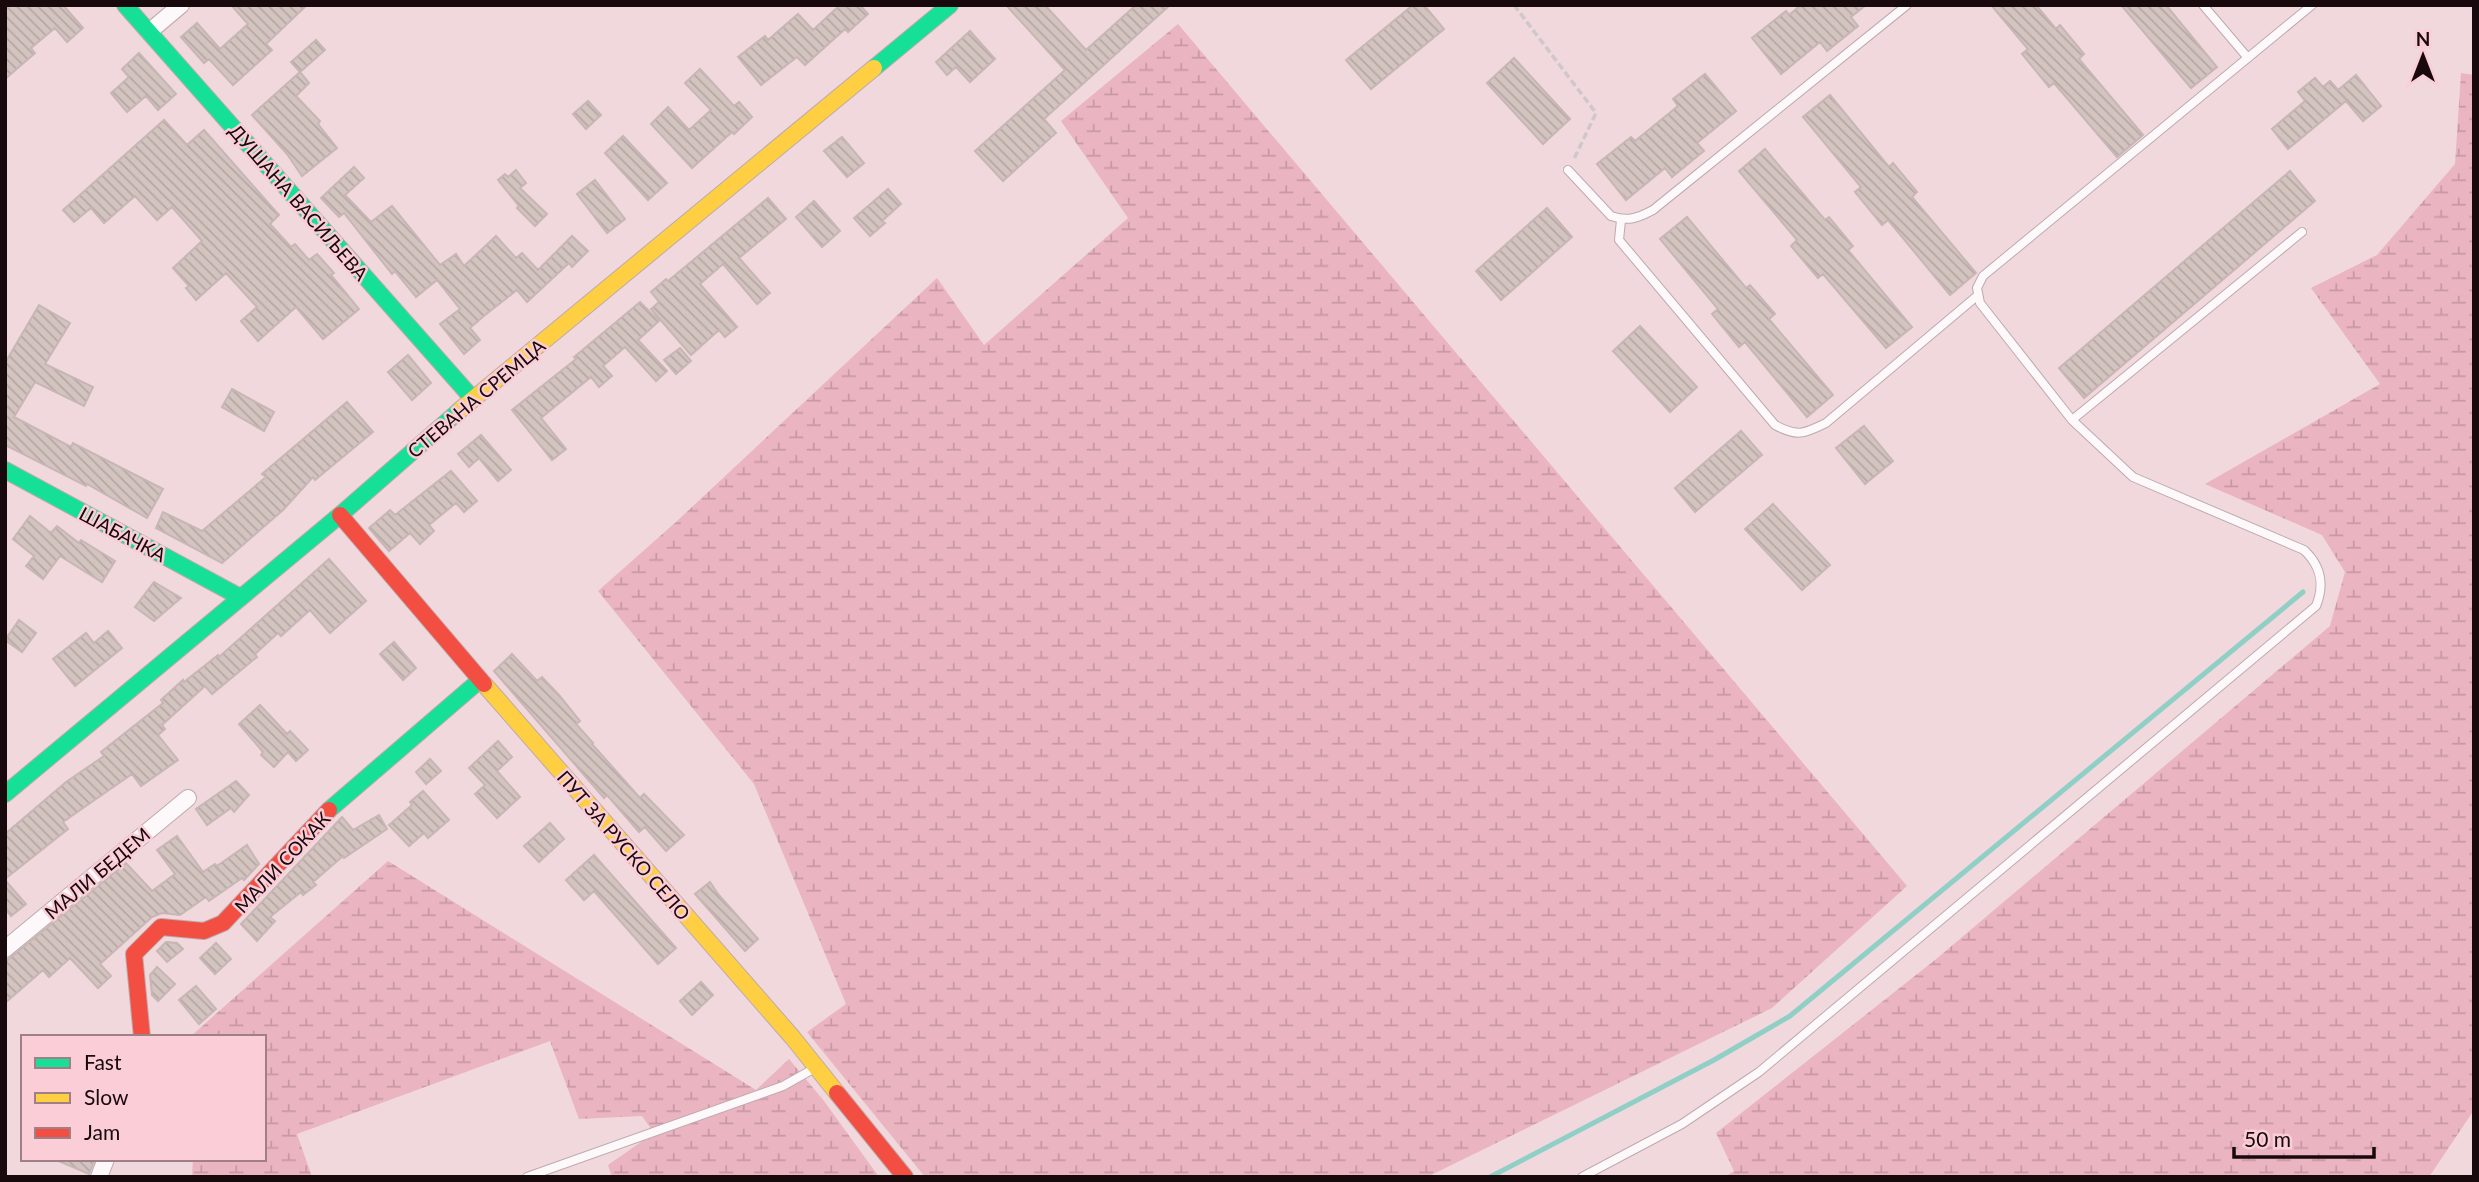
<svg xmlns="http://www.w3.org/2000/svg" width="2479" height="1182" viewBox="0 0 2479 1182" font-family="Lato,sans-serif">
<defs>
<pattern id="wetland-marsh" width="20" height="14" patternUnits="userSpaceOnUse" patternTransform="scale(1.75)"><rect width="20" height="14" fill="#eab4c1"/><path d="M1 5h8M5 5V1M11 12h8M15 12V8" fill="none" stroke="#c899a5"/></pattern>
<pattern id="building-back-hatch" width="6" height="6" patternUnits="userSpaceOnUse" patternTransform="scale(1.75)"><rect width="6" height="6" fill="#d4c4c0"/><path d="M-1 5l2 2M0 0l6 6M5-1l2 2" fill="none" stroke="#b5a7a4"/></pattern>
</defs>
<rect width="100%" height="100%" fill="#f0d8dd"/>
<path fill="url(#wetland-marsh)" d="M1178,24L1907,886L1772,1008L1427,1177H925L807,1032L846,1004L754,784L598,591L676,522L937,278L984,345L1128,218L1061,121Z
M2461,73L2474,75V1110L2429,1177H1725L1734,1171L1716,1133L1935,960L2330,626L2345,572L2322,535L2205,484L2380,384L2311,288L2377,255L2455,164Z
M388,861L756,1090L789,1059L824,1101L879,1177H612L608,1165L654,1133L642,1116L579,1119L550,1041L297,1134L312,1177H192L193,1159H264V1037H190Z"/>
<g fill="none" stroke-linecap="round" stroke-linejoin="round">
<path stroke="#8fcfc6" stroke-width="5" d="M1490,1177L1714,1060L1790,1016L2303,592"/>
</g>
<path fill="url(#building-back-hatch)" stroke="#c7b6b4" stroke-width="2" d="M5,5H63L83,28L67,42L55,28L31,48L35,53L5,79Z
M231,5H307L266,44L272,50L233,85L209,59L204,63L181,37L197,23L220,49L248,24Z
M840,5H860L868,14L848,32L845,29L805,65L797,57L761,85L738,57L765,36L768,40L798,14L813,30Z
M1006,5H1045L1086,50L1136,5H1170L1044,119L1056,133L1003,181L975,151L1065,70Z
M1413,5H1424L1444,29L1371,89L1346,60Z
M1801,5H1866L1851,17L1858,26L1827,51L1820,42L1781,74L1752,38L1786,11L1789,15Z
M1991,5H2036L2056,29L2060,25L2084,54L2079,59L2143,135L2117,157L2054,83L2049,87L2022,54L2028,49Z
M2121,5H2166L2217,67L2191,88Z
M970,31L995,59L970,82L956,67L947,75L936,62Z
M316,40L325,50L300,72L291,62Z
M139,53L176,94L158,110L146,96L127,112L111,93L129,77L122,69Z
M1514,58L1570,119L1543,144L1487,83Z
M700,69L734,106L739,102L752,117L734,134L732,132L692,168L651,124L668,107L689,130L711,110L685,83Z
M300,72L309,83L296,96L320,121L318,124L337,148L302,176L287,154L252,115Z
M1705,74L1736,111L1697,143L1704,151L1672,177L1665,168L1626,200L1597,164L1631,137L1635,141L1678,106L1673,99Z
M2356,75L2381,106L2363,121L2346,101L2288,149L2272,129L2305,101L2298,92L2315,78L2323,87L2330,81L2339,91L2338,90Z
M1830,95L1889,167L1893,163L1917,192L1912,197L1976,273L1950,295L1888,220L1882,225L1855,192L1861,187L1803,117Z
M588,101L601,115L586,129L573,114Z
M164,120L187,145L204,130L279,215L270,224L291,247L295,244L309,260L317,254L334,273L331,275L359,309L323,339L296,307L258,341L241,321L257,307L226,273L196,300L186,288L189,286L173,268L202,241L172,207L157,220L135,196L104,223L91,208L74,222L63,210Z
M623,136L667,183L648,200L605,153Z
M842,137L864,163L847,177L824,151Z
M1765,149L1825,220L1829,217L1853,246L1848,250L1912,327L1886,348L1823,274L1818,278L1791,246L1797,240L1739,171Z
M354,167L364,178L345,195L371,222L392,206L440,265L456,254L464,266L496,236L516,258L522,253L538,270L572,236L588,251L572,267L569,263L527,302L517,290L485,315L470,328L480,340L464,354L440,324L460,309L437,280L416,297L395,271L392,274L344,213L339,217L321,198Z
M516,170L526,183L520,188L547,214L535,226L517,208L519,206L498,180L505,174L508,177Z
M2290,171L2315,201L2084,398L2059,368Z
M595,180L625,219L607,233L577,194Z
M888,189L901,204L882,221L885,223L870,236L854,218Z
M768,198L786,219L739,258L770,293L757,304L723,264L700,284L737,327L725,337L719,330L691,355L651,309L659,302L651,292L666,279L668,281Z
M814,201L840,231L822,247L796,217Z
M1547,208L1572,237L1501,300L1476,271Z
M1687,217L1746,288L1750,285L1775,314L1769,319L1833,395L1807,417L1745,342L1739,347L1712,314L1718,309L1660,239Z
M640,302L659,321L638,340L667,371L656,381L625,347L603,366L612,376L599,387L591,377L541,418L566,449L552,460L512,410L576,359L574,357Z
M39,305L70,323L45,364L93,387L84,406L35,382L14,417L71,447L73,443L163,489L147,518L87,484L86,486L5,445V363Z
M1640,326L1697,387L1670,412L1613,351Z
M680,348L691,361L676,374L664,360Z
M408,355L431,383L412,400L388,372Z
M232,389L274,412L264,431L222,407Z
M347,402L373,432L315,480L313,477L283,510L222,563L156,528L163,512L202,531L266,477L262,474Z
M1864,426L1893,461L1865,484L1836,448Z
M1741,431L1762,455L1695,512L1675,488Z
M481,435L511,470L498,481L479,458L469,467L458,454Z
M451,471L477,501L464,512L456,503L429,525L434,531L420,544L410,533L389,551L369,528L390,510L395,515Z
M1773,504L1830,565L1802,590L1745,529Z
M30,516L51,533L57,526L79,543L81,540L115,561L102,582L60,556L43,579L26,566L34,556L13,539Z
M329,559L366,601L330,633L310,610L281,636L278,633L255,654L257,657L212,694L205,686L162,725L165,729L158,735L178,760L141,786L132,774L63,822L68,829L5,879V834L66,782L104,756L101,752L163,703L161,700L183,680L184,682L218,655L219,657Z
M154,582L181,598L154,621L135,607Z
M19,620L36,633L22,652L5,640Z
M108,631L122,648L75,686L53,659L86,633L94,643Z
M394,642L416,668L403,680L380,654Z
M512,654L537,681L542,677L559,695L580,721L576,724L593,743L592,744L640,798L644,794L684,835L666,851L645,827L639,832L607,795L604,798L494,671Z
M260,705L287,734L290,731L308,750L296,761L288,752L274,767L261,755L263,752L239,724Z
M498,741L512,757L497,771L520,797L497,818L475,794L485,785L469,768Z
M430,759L441,771L426,784L416,772Z
M236,781L249,795L234,812L231,808L207,825L196,809Z
M423,791L449,820L428,838L424,833L409,846L389,825L412,805L410,802Z
M379,815L387,829L344,858L343,856L313,882L316,885L303,895L301,892L270,917L275,921L257,941L241,924L342,817L353,830Z
M550,823L564,839L539,862L524,846Z
M177,836L203,872L215,864L217,866L247,845L259,864L244,880L242,878L209,901L206,897L180,915L162,913L152,917L100,964L111,976L98,988L70,958L49,977L43,970L5,1003V962L126,863L152,891L175,874L157,850Z
M594,855L676,948L658,964L594,891L584,900L566,880Z
M5,880L26,904L11,916L5,909Z
M710,882L718,894L758,939L745,951L695,894Z
M166,942L177,943L183,949L167,962L157,951Z
M216,943L231,959L215,974L200,958Z
M157,967L175,984L158,1001L152,995L150,975Z
M701,982L713,995L692,1015L680,1001Z
M196,986L216,1009L199,1024L179,1000Z
M54,1159H95L89,1174Z"/>
<g fill="none" stroke-linecap="round" stroke-linejoin="round">
<defs>
<path id="lane" d="M2203,5L2248,58
M1568,170L1611,216C1628,222 1638,218 1653,210L1907,5
M1621,220L1619,240L1775,425C1797,437 1804,434 1826,423L1977,296
M2072,420L2302,232
M527,1177L783,1086L815,1068
M1582,1177L1682,1124L1759,1072L2316,606C2325,584 2321,566 2304,550L2133,477L2072,420L1980,303L1977,288L1983,276L2312,5"/>
<path id="street" d="M149,32L181,5
M5,949L188,798
M99,1177L106,1159"/>
<path id="fast" d="M125,5L473,399
M874,68L950,5
M5,470L240,597
M5,794L340,515L460,410
M329,810L480,680"/>
<path id="slow" d="M460,410L874,68
M484,684L793,1038L837,1093"/>
<path id="jam" d="M340,515L484,684
M142,1037L134,954L161,927L204,931L223,923L329,810
M837,1093L905,1177"/>
</defs>
<use href="#lane" stroke="#bdaaae" stroke-width="10"/>
<use href="#street" stroke="#bdaaae" stroke-width="18"/>
<use href="#fast" stroke="#bdaaae" stroke-width="18"/>
<use href="#slow" stroke="#bdaaae" stroke-width="18"/>
<use href="#jam" stroke="#bdaaae" stroke-width="18"/>
<path stroke="#cec8c9" stroke-width="3.5" stroke-dasharray="7 3.5" stroke-linecap="butt" d="M1514,5L1596,113L1574,159"/>
<use href="#lane" stroke="#fdf9fa" stroke-width="8"/>
<use href="#street" stroke="#fdf9fa" stroke-width="16"/>
<use href="#fast" stroke="#16e098" stroke-width="16"/>
<use href="#slow" stroke="#ffcf43" stroke-width="16"/>
<use href="#jam" stroke="#f24e42" stroke-width="16"/>
</g>
<g text-anchor="middle" dominant-baseline="central" stroke-width="5" stroke-linejoin="round" paint-order="stroke">
<g font-size="19" fill="#17090c" stroke="#fbcdd7">
<text transform="translate(299 202) rotate(49)">ДУШАНА ВАСИЉЕВА</text>
<text transform="translate(476 398) rotate(-40)">СТЕВАНА СРЕМЦА</text>
<text transform="translate(123 534) rotate(28)">ШАБАЧКА</text>
<text transform="translate(624 845) rotate(49)">ПУТ ЗА РУСКО СЕЛО</text>
<text transform="translate(282 862) rotate(-47)">МАЛИ СОКАК</text>
<text transform="translate(97 873) rotate(-40)">МАЛИ БЕДЕМ</text>
</g>
</g>
<rect width="2479" height="1182" fill="none" stroke="#17090c" stroke-width="14"/>
<rect x="21" y="1035" width="245" height="126" fill="#fbcdd7" stroke="#a07f86" stroke-width="2"/>
<rect x="35" y="1058" width="35" height="10" fill="#16e098" stroke="#a07f86" stroke-width="2"/>
<text x="84" y="1070" font-size="21" fill="#17090c">Fast</text>
<rect x="35" y="1093" width="35" height="10" fill="#ffcf43" stroke="#a07f86" stroke-width="2"/>
<text x="84" y="1105" font-size="21" fill="#17090c">Slow</text>
<rect x="35" y="1128" width="35" height="10" fill="#f24e42" stroke="#a07f86" stroke-width="2"/>
<text x="84" y="1140" font-size="21" fill="#17090c">Jam</text>
<g transform="translate(2423 56)" stroke="#fbcdd7" stroke-width="5" paint-order="stroke">
<path d="M0-5L12 26L0 18L-12 26Z" fill="#17090c"/>
<text y="-10" font-size="19" font-weight="bold" text-anchor="middle" fill="#17090c">N</text>
</g>
<path d="M2234 1147v10h140v-10" fill="none" stroke="#17090c" stroke-width="3.5"/>
<text x="2244" y="1147" font-size="21" fill="#17090c" stroke="#fbcdd7" stroke-width="5" paint-order="stroke">50 m</text>
</svg>
